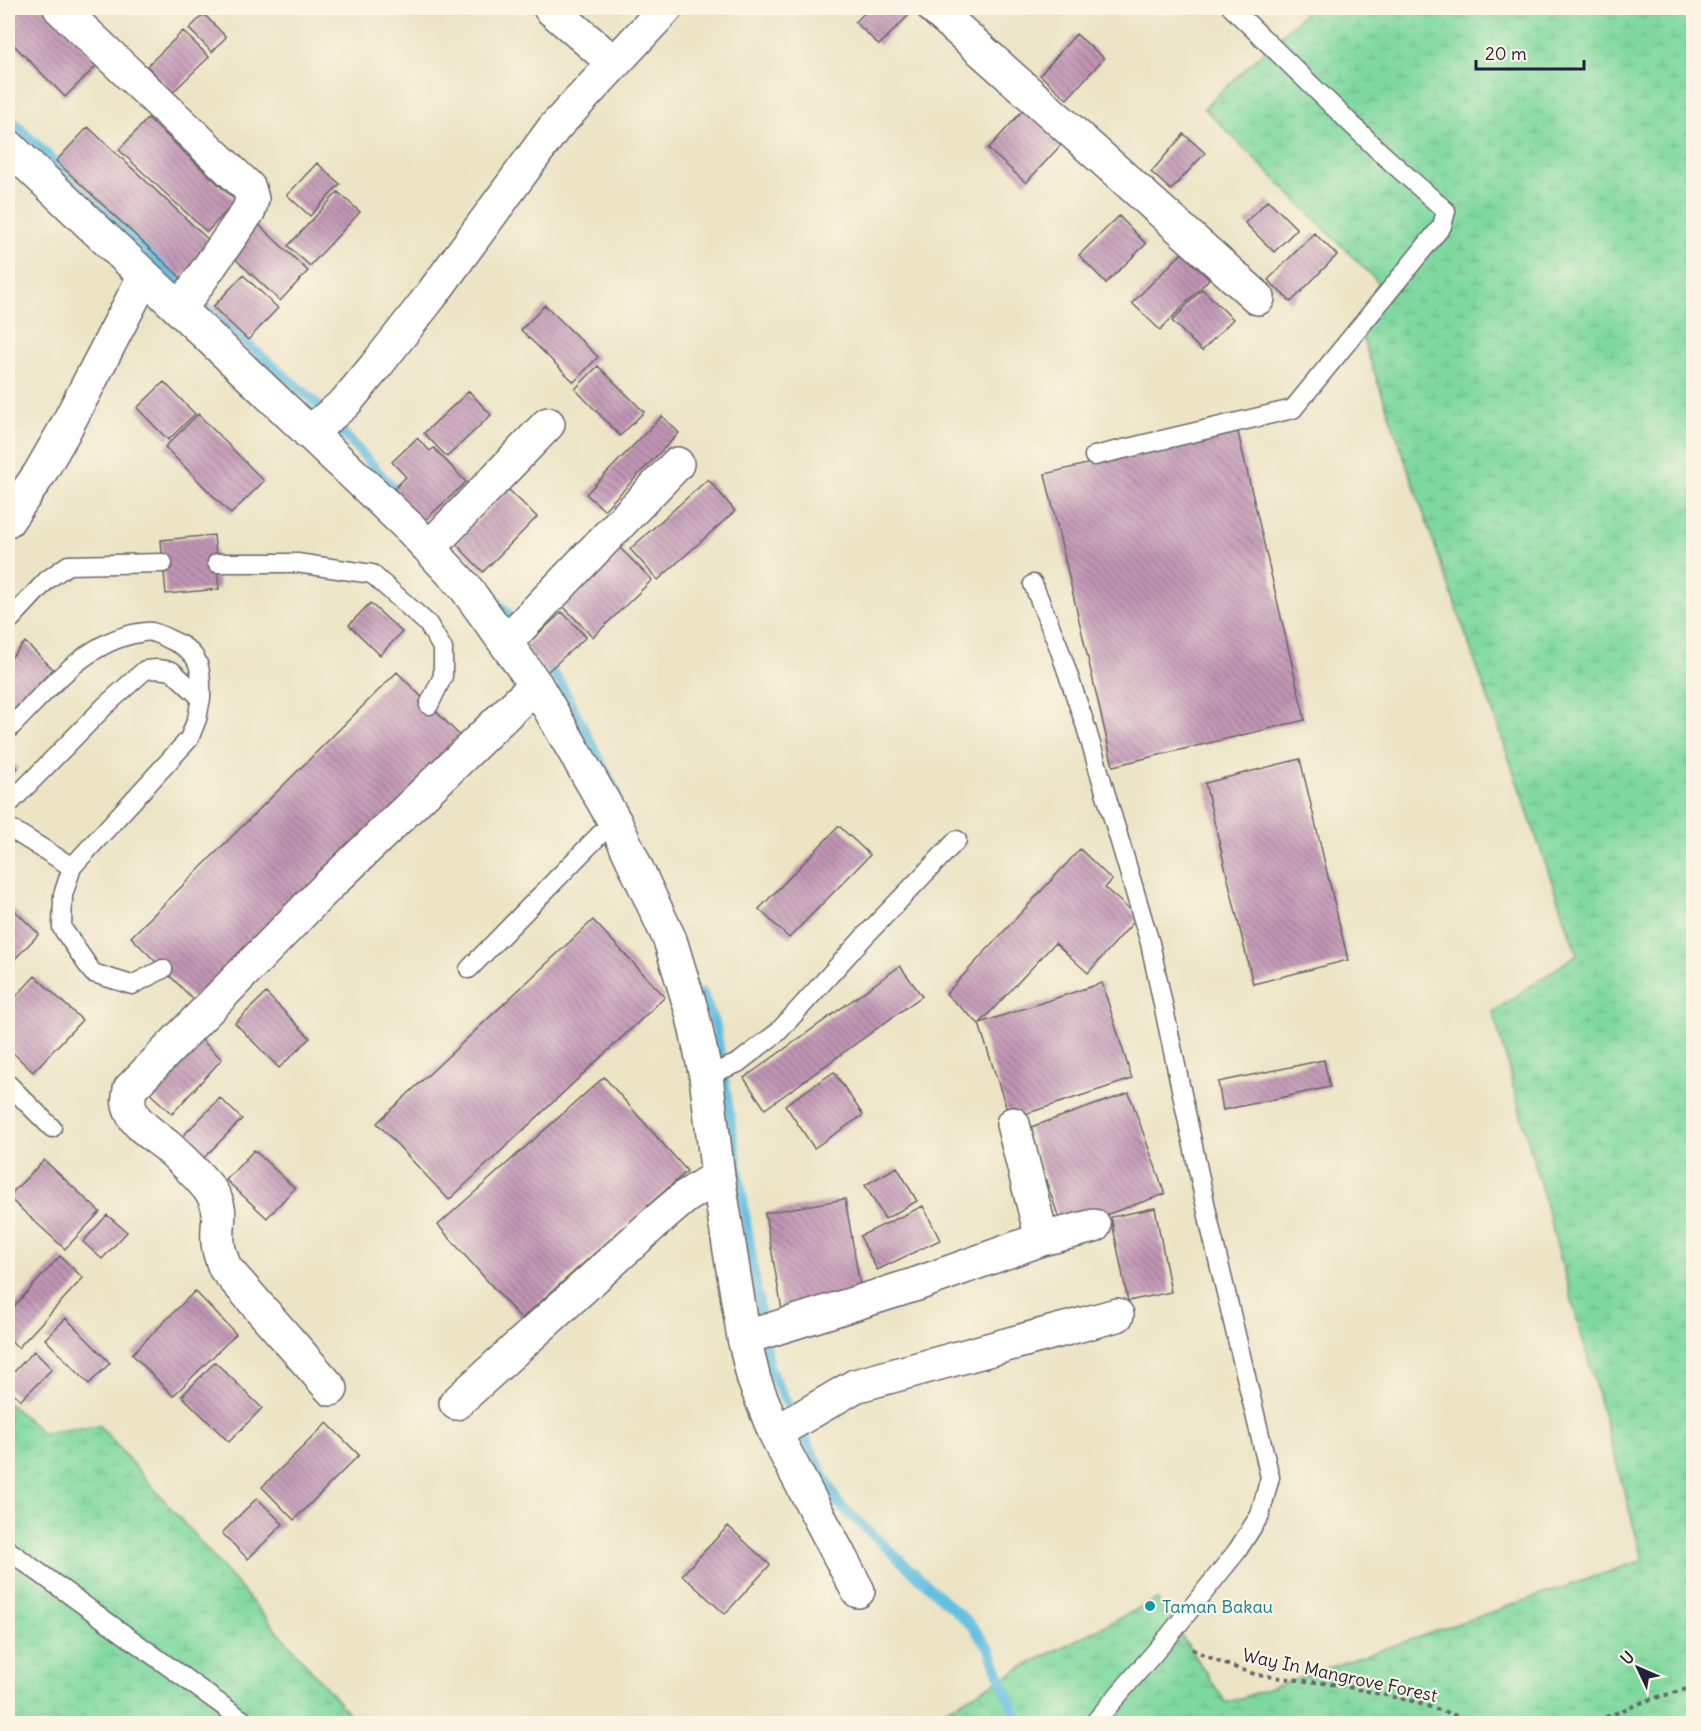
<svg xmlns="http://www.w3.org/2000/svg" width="1701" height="1731" viewBox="0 0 1701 1731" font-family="Delius,sans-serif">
<defs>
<pattern id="wetland-marsh" width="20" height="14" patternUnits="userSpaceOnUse" patternTransform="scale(1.5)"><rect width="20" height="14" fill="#7fd99f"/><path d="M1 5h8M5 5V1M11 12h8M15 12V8" fill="none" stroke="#6dba8a"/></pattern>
<pattern id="building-back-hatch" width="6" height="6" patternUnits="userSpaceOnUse" patternTransform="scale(1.5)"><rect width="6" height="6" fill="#c095b4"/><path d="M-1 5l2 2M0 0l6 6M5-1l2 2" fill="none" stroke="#9c7994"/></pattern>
</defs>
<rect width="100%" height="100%" fill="#fcf5e5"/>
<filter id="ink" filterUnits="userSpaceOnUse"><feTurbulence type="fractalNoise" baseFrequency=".0167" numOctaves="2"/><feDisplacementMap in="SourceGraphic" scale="12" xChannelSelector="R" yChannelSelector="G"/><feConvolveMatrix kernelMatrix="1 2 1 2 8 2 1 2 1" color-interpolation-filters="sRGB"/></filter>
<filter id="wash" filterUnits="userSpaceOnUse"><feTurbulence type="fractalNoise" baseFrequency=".008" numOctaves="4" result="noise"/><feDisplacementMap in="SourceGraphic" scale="24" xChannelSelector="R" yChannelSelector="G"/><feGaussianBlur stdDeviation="1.35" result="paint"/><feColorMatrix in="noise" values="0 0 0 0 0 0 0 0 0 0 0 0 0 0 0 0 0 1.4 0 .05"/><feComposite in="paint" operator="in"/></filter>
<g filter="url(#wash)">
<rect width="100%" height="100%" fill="#ece4c4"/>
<path fill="url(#wetland-marsh)" stroke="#507e6d" stroke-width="1.5" d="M1310,8H1693V1723L920,1724L1021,1668L1157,1599L1226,1703L1643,1560L1493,1012L1577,954L1359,328L1390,294L1204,108Z
M8,1403L43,1433L99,1425L357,1723H8Z"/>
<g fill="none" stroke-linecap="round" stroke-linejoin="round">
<path stroke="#63bfe1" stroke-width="10" d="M8,117L214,316L313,400L404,500
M483,587L517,624
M542,659L561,684L617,794
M702,993L716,1027L769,1368L838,1503L972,1626L989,1648L1019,1724"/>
</g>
<g id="blocks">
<path fill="url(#building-back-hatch)" d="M8,8H45L99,63L65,97L8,39Z
M870,8H916L879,45L855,22Z
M204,14L226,37L212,52L189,29Z
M183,31L209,57L173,92L147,66Z
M1076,34L1104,58L1067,99L1040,75Z
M1032,100L1070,135L1026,183L988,149Z
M148,118L236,201L207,232L119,150Z
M88,127L213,244L181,278L56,161Z
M1184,134L1205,153L1171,190L1151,172Z
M317,163L340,184L310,216L287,195Z
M338,192L360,212L310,266L288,246Z
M1268,200L1297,229L1274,252L1245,223Z
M1119,216L1146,244L1106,283L1079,255Z
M257,223L308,271L280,301L229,253Z
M1314,233L1337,255L1291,302L1268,280Z
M1182,253L1209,279L1160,330L1132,303Z
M243,275L278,308L248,340L213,307Z
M1202,289L1233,319L1202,351L1172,321Z
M545,305L598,357L574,382L521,330Z
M598,366L644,412L620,436L575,389Z
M164,382L195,414L168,440L137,408Z
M469,391L491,415L447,457L424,433Z
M198,414L264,481L231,514L165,447Z
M662,416L679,433L604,510L586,494Z
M1237,428L1305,720L1113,766L1045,474Z
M417,438L430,451L434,448L466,482L422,523L392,491L406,477L392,462Z
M708,479L735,511L658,580L630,549Z
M509,490L537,517L483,572L455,543Z
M214,535L219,589L166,594L161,540Z
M619,547L652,580L593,637L561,604Z
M370,603L402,632L380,655L349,625Z
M562,612L586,637L547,672L524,647Z
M25,642L53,669L14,710L8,703V661Z
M397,672L467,743L201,1007L131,937Z
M8,758L18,768L8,779Z
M1300,759L1348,960L1253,984L1205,783Z
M839,826L870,855L789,938L759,909Z
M1080,849L1112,880L1105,888L1138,917L1088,973L1055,943L980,1023L1102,983L1132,1079L1010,1119L979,1024L946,994Z
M8,904L39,934L14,960L11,957L8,961Z
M593,920L665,997L449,1200L377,1123Z
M900,966L922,996L765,1109L744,1078Z
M35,976L82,1020L33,1072L8,1048V1005Z
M266,993L310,1038L279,1068L235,1023Z
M192,1031L222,1059L172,1114L142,1086Z
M1324,1060L1330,1087L1223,1110L1218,1082Z
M834,1072L863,1115L814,1148L785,1105Z
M604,1077L687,1171L521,1319L438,1225Z
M1129,1093L1165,1194L1063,1230L1028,1128Z
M220,1098L242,1119L195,1167L173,1146Z
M254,1150L295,1188L267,1218L226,1180Z
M44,1160L100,1212L65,1249L8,1197Z
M897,1167L917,1201L885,1219L865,1185Z
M845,1199L862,1296L782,1310L765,1213Z
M923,1206L940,1240L877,1270L860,1236Z
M1155,1208L1171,1292L1128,1301L1111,1217Z
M107,1215L127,1232L102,1259L83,1242Z
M60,1256L83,1278L18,1348L8,1339V1313Z
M195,1291L236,1334L173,1396L132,1354Z
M66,1318L110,1363L89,1384L45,1339Z
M34,1351L52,1369L21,1400L8,1388V1378Z
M215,1362L262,1408L229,1442L182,1396Z
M327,1423L359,1455L294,1520L262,1487Z
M257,1498L283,1524L248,1559L222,1533Z
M728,1526L770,1565L725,1614L682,1575Z"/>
</g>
</g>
<g filter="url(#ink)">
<use href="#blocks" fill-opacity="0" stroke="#69666b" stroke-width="1.5"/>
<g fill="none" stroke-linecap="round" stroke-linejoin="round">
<defs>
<path id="service" d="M1094,456L1293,409L1442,226L1446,211L1380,152L1232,8
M217,563H297L372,574L428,624L443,649V676L429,705
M1033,584L1058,645L1085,724L1150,943L1210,1226L1270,1477L1260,1515L1237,1551L1168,1637L1093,1724
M8,622L47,580L68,565L163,563
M8,730C44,694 85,641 139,633C143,632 148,631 152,632C159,634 167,638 173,641C201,653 202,670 201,698
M8,805L105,706L145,670L157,669L172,671L201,698L197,719L189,739L72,867L63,895L62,928L93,973L132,985L163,969
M8,827L72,867
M469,969L614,820
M706,1076L738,1063L778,1032L865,936L957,840
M8,1084L52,1128
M8,1550L248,1724"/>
<path id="minor" d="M60,8L249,188L252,199L249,210L180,309
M550,8L614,63
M934,8L1258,298
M8,146L411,529L465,587L536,685L614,820L670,940L692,1012L706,1076L718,1176L744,1338L754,1380L775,1433L858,1591
M309,433L345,403L375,367L430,297L554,128L666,8
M8,520L40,473L63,433L144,277
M429,548L548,424
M506,642L677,464
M1013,1124L1042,1239
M744,1338L917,1284L1042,1239L1094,1226
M331,1389L225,1268C222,1259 218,1251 218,1242C216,1222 224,1212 212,1193C203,1180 179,1157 167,1146C155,1136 137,1126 131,1111C127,1103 129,1097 130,1089L327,887L536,685
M456,1403L651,1226L685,1197L718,1176
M775,1433L855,1386L1117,1315"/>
</defs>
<use href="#service" stroke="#69666b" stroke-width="21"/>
<use href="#minor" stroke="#69666b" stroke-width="36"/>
<path stroke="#69666b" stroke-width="4" stroke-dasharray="4.5 4.5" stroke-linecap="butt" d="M1192,1649L1222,1663L1257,1675L1339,1685L1412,1701L1481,1724
M1589,1724L1648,1700L1694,1687"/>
<use href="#service" stroke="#fff" stroke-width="18"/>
<use href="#minor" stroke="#fff" stroke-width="33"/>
</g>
</g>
<circle fill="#0f9aa8" stroke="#fcf5e5" stroke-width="2" cx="1150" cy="1606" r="6"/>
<g text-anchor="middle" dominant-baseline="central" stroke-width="4.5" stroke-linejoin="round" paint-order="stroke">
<g font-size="18" fill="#0d838f" stroke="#fcf5e5" text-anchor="start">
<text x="1162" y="1606">Taman Bakau</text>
</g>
<g font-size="18" fill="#22223b" stroke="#fcf5e5">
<text transform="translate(1340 1675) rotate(12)">Way In Mangrove Forest</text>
</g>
</g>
<rect width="1701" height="1731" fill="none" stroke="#fcf5e5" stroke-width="30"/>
<g transform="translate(1638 1668) rotate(314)" stroke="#fcf5e5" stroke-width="4.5" paint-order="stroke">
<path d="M0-4.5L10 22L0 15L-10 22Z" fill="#22223b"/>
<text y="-9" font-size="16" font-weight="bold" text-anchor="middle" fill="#22223b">U</text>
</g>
<path d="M1476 60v9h108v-9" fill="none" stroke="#22223b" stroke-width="3"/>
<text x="1485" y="60" font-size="18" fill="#22223b" stroke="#fcf5e5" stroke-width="4.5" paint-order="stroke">20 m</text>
</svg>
